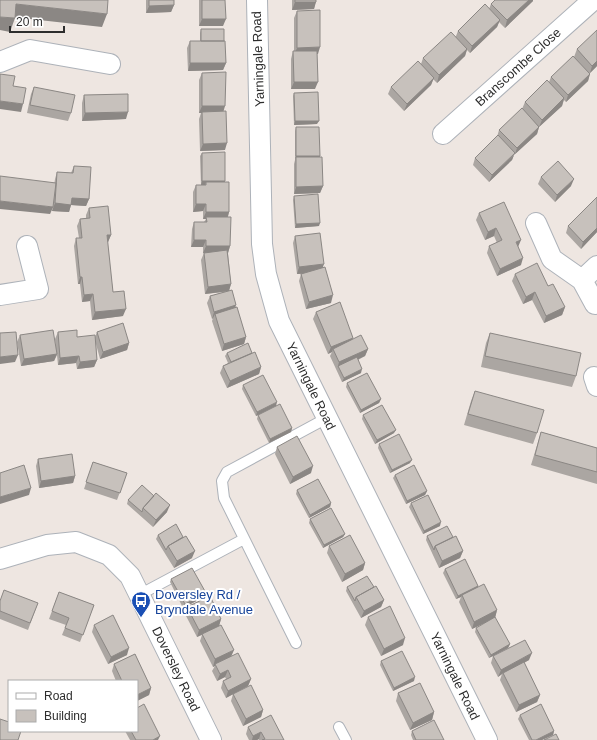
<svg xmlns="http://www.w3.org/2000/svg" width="597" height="740" viewBox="0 0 597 740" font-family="Arial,sans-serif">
<rect width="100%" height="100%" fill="#eee6e1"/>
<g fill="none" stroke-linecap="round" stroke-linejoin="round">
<defs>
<path id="lane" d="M139,595L244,539
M296,643L224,498L222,481L227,472L327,418
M339,727L346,740"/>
<path id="street" d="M257,0L262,244L266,274L279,321L487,740
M0,62L30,50L110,64
M443,134L593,0
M536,223L552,259L582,280L595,304
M582,280L597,266
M0,295L38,289L27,246
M594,377L597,386
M0,559L47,545L76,542L109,555L130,576L211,740"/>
</defs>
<use href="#lane" stroke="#adb2b9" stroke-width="12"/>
<use href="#street" stroke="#adb2b9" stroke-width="22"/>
<use href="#lane" stroke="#fff" stroke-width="10"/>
<use href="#street" stroke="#fff" stroke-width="20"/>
</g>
<path fill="#aba6a2" d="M146,0H174V5L171,12L146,13Z
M199,0H225L223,26H199Z
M292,0H316L314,9L292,10Z
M495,0H533V1L505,28L499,22L497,27L470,53L467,50L465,56L437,83L433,79L431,85L404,111L388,94L391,87L421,64L423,58L456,36L458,31L489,9L491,4Z
M297,11L318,54H317L315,89H291V59L293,51H294V18Z
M201,29L224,41L226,63L223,70L188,71L187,48L190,41H200V33Z
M577,49L597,66L590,73L588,81L566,102L564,100L562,106L539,127L537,134L514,155L512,160L489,182L473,165L475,158L497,137L499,130L522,109L525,102L549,82L551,77L574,57Z
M202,73L223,111L225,150L200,151L199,119L201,113H199V80Z
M34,87L71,113L68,121L27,113L31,94Z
M294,93L317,124L294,125L293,96Z
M84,95L126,119L82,121V103Z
M296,127L320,156L323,186L320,193L294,194V164L295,160V131Z
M202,153L225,181V182L229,212L228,217L230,246L228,253L231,284L229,290L246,337L244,344L222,351L212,321L213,318L212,319L207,303L210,296L224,292L205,294L201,260L204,253H203V247H191L192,229L194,222H204L206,219H203V211L193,212V192L196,185H201L200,156Z
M74,166L89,199L86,206L71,205L69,212L52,211L53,207L50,214L55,179L57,172L71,173Z
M541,177L571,186L555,202L538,184Z
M294,196L319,226L295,228L293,200Z
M597,197V232L581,249L566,233L568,226Z
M89,208L111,235L108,242H107L113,292L123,316L92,320L90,301L82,302L80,284H78L74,246L76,238H79L77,226L80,219L86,218V215Z
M479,213L518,246L521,265L497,276L487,253L489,246L497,243L494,236L485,240L476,220Z
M295,236L323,267L331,303L306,309L299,281L301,274H297L293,243Z
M515,274L548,286L565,307L562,315L544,323L532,300L523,304L512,281Z
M316,312L352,340L368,349L365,356L358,360L361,373L342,382L330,356L332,352L328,354L313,319Z
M58,332L77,337H95L97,332L129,343L127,350L100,359L96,344L97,360L94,367L77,369L76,363L58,365L57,355L54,361L21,366L17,342L20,335L56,351L55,339Z
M490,333L576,376L572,387L481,367L486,343Z
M227,353H252L261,367L259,374L227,388L220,373L223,366L228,363L225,356Z
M347,383L381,399L379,403L360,413L346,387Z
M243,385L276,406L256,416L242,389Z
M475,391L537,433L533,444L464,425L471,401Z
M258,415L292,428L291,432L269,443L257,419Z
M363,415L394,433L375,444L362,419Z
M541,432L597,448V484L531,465L538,442Z
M379,444L410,463L390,473L378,448Z
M277,447L311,473L290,484L275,454Z
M38,459L75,476L73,483L39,488L36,466Z
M93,462L127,473L117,500L84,489Z
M395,475L427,491L425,495L406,504L393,478Z
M297,490L331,503L330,507L309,518L296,494Z
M128,500L167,512L153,527L127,504Z
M411,503L440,526L423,534L409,507Z
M310,519L345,534L343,537L323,548L309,523Z
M158,535L183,537L192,558L174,568L156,539Z
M427,536L453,537L463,551L460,558L439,568L426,540Z
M329,546L365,563L363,570L342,582L327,553Z
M445,569L478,586V587L497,610L495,618L472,629L459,602L461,597L456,599L443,573Z
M171,579L204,597L183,608L170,582Z
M347,587H374L384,600L381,607L361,618L346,591Z
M59,592L94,605L80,642L62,635L66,625L49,619Z
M0,601L38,603L28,630L0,619Z
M187,607L221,619L219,626L231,656L251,679L248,686L226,698L221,688L223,681L226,679L225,677L217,681L212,671L215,666L213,667L200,641L202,635L197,637L185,614Z
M368,617L403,645L381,656L365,625Z
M94,625L127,655L108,664L92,632Z
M476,628L510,644L508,648L489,658L475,632Z
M135,654L151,688L149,695L137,701V681H116L112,671L114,664Z
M493,656L529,660L524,663L540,695L537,702L516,712L500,680L502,674L498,677L491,663Z
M381,661L414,681L393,691L380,665Z
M398,693L434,712L432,720L410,730L396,701Z
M233,694L263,710L261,717L243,726L231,701Z
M520,715L554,731L553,735L542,740H529L518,719Z
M248,727L284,740H259V739L257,740H249L246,734Z
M125,731H137L158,740H130Z
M412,731L444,740H413L411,735Z"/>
<path fill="#8b8784" d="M529,0H533V1L505,28L507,20Z
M295,2H316L314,9L292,10Z
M16,4L107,14L102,27L12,17Z
M174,5L171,12L146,13L149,6Z
M0,17L15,18L10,32L0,30Z
M202,19H226L223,26H199Z
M500,20L497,27L470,53L472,46Z
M320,47L318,54L294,55L297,48Z
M467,49L465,56L437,83L439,75Z
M597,61V66L590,73L592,66Z
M190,63H226L223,70L188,71Z
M590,74L588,81L566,102L568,95Z
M434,78L431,85L404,111L407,104Z
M294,82H318L315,89H291Z
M564,98L562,106L539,127L542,120Z
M0,101L23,104L21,112L0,109Z
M202,106H225L223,113H199Z
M128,112L126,119L82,121L85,113Z
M295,121H319L317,124L294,125Z
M539,127L537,134L514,155L512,160L489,182L492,175L515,154L517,148Z
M227,143L225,150L200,151L203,144Z
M296,156H320L318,159L296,157L295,160Z
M574,179L571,186L555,202L557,195Z
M202,181H225L224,184L206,182L205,185H201Z
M323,186L320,193L294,194L296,187Z
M72,198L89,199L86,206L71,205L69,212L52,211L55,203Z
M0,201L53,207L50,214L0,209Z
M196,204H206L203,211L193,212Z
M206,212H229L227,219L206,217V219H203Z
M320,223L319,226L295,228L296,224Z
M496,228L494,236L485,240L488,232Z
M597,228V232L581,249L583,242Z
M107,235H111L108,242H104Z
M194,240H206L203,247H191Z
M521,240L518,247L516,242Z
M206,246H230L228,253H203Z
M523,258L521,265L497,276L500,269Z
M324,264L321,272L297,274L299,267Z
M80,277H82L80,284H78Z
M231,284L229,291L205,294L208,287Z
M535,292L532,300L523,304L526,297Z
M93,294L90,301L82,302L84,295Z
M333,295L331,303L306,309L309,302Z
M236,305L234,313L215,314L213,318L212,319L214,312Z
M565,307L562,315L544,323L546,316Z
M126,309L123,316L92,320L95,312Z
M246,337L244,344L222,351L224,344Z
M353,338L350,345L333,349L332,352L328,354L331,347Z
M129,343L127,350L100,359L103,352Z
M368,349L365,356L339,368L338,366L339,362Z
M57,354L54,361L21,366L24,359Z
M18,355L15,362L0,364V357Z
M79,356L76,363L58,365L60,358Z
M97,360L94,367L77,369L80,362Z
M261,367L259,374L227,388L230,381Z
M362,369L361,373L342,382L344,378Z
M381,399L379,403L360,413L361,410Z
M277,402L276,406L256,416L257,412Z
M292,428L291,432L269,443L270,439Z
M396,430L394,433L375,444L377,440Z
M412,460L410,463L390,473L392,470Z
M313,466L311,473L290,484L293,477Z
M75,476L73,483L39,488L41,481Z
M31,488L29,495L0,504V497Z
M427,491L425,495L406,504L407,501Z
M331,503L330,507L309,518L310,515Z
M170,505L167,512L153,527L156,520Z
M441,522L440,526L423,534L424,531Z
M345,534L343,537L323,548L324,545Z
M195,551L192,558L174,568L177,561Z
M463,551L460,558L439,568L442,561Z
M365,563L363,570L342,582L345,574Z
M478,586L477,589L462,595L461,597L456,599L458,596Z
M206,593L204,597L183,608L185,604Z
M384,600L381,607L361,618L364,611Z
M497,610L495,618L472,629L474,622Z
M221,619L219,626L197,637L199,630Z
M405,638L403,645L381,656L384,649Z
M510,644L508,648L489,658L491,655Z
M129,648L127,655L108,664L111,657Z
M234,650L231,657L215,664V666L213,667L215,659Z
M532,653L529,660L503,674V673L502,674L498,677L501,670Z
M228,670L225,677L217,681L220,674Z
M415,677L414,681L393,691L394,688Z
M251,679L248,686L226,698L228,691Z
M151,688L149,695L137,701V695Z
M540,695L537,702L516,712L519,705Z
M263,710L261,717L243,726L246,719Z
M434,712L432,720L410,730L413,723Z
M554,731L553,735L542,740H536Z
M261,732L259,739L257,740H252L253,736Z
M160,736L158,740H153Z"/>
<path fill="#c7c1bc" stroke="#8b8784" d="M0,0H108L107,14L16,4L15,18L0,17Z
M149,0H174V5L149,6Z
M202,0H225L226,19H202Z
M295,0H316V2H295Z
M495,0H529L507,20L491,4Z
M485,4L500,20L472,46L458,31Z
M320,10V47L297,48V11Z
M201,29H224V41H201Z
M597,30V61L592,66L577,49Z
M451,32L467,49L439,75L423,58Z
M190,41H225L226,63H190Z
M293,51H317L318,82H294Z
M573,56L590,74L568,95L551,77Z
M418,61L434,78L407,104L391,87Z
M226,72L225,106H202V73Z
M0,74L15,76L13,86L26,88L23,104L0,101Z
M547,80L564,98L542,120L525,102Z
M34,87L75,95L71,113L30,105Z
M318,92L319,121H295L294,93Z
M128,94V112L85,113L84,95Z
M522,108L539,127L517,148L499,130Z
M226,111L227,143L203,144L202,112Z
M296,127H319L320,156H296Z
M498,135L515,153L492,175L475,158Z
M225,152V181H202V153Z
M296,157H322L323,186L296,187Z
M558,161L574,179L557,195L541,177Z
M74,166L91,167L89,199L72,198L71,205L55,203L57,172L73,173Z
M0,176L56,183L53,207L0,201Z
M206,182H229V212H206V204H196V185H206Z
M318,194L320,223L296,224L294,196Z
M597,197V228L583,242L568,226Z
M504,202L521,240L516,242L523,258L500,269L489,246L502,240L496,228L488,232L479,213Z
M108,206L111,235H107L113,292L124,291L126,309L95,312L93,294L84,295L82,277H80L76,238H82L80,219L90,218L89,208Z
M206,217H231L230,246H206V240H194V222H207Z
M320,233L324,264L299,267L295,236Z
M227,250L231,284L208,287L204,253Z
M537,263L548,286L553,284L565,307L546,316L535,292L526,297L515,274Z
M325,267L333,295L309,302L301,274Z
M232,290L236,305L214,312L210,296Z
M340,302L353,338L331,347L316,312Z
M237,307L246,337L224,344L215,314Z
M123,323L129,343L103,352L97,332Z
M53,330L57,354L24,359L20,335Z
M77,330V337L95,335L97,360L80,362L79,356L60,358L58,332Z
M16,332L18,355L0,357V333Z
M490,333L581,353L576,376L485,356Z
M361,335L368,349L339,362L333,349Z
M248,343L252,353L231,362L227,353Z
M255,352L261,367L230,381L223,366Z
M357,357L362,369L344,378L338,366Z
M367,373L381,399L361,410L347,383Z
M263,375L277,402L257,412L243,385Z
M475,391L544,410L537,433L468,414Z
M280,404L292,428L270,439L258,415Z
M382,405L396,430L377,440L363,415Z
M541,432L597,448V472L535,455Z
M399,434L412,460L392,470L379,444Z
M297,436L313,466L293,477L277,447Z
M72,454L75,476L41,481L38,459Z
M93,462L127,473L120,493L86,482Z
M24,465L31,488L0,497V473Z
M414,465L427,491L407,501L395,475Z
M318,479L331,503L310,515L297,490Z
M142,485L154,496L143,508L142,512L128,500Z
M156,493L170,505L156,520L143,508Z
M428,495L441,522L424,531L411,503Z
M331,508L345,534L324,545L310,519Z
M176,524L183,537L168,546L166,550L158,535Z
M447,526L453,537L435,546L434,550L427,536Z
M350,535L365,563L345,574L329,546Z
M186,536L195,551L177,561L168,546Z
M456,536L463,551L442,561L435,546Z
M465,559L478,586L458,596L445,569Z
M192,568L206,593L185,604L171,579Z
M367,576L374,587L356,597L355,601L347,587Z
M484,584L497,610L474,622L462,595Z
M376,586L384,600L364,611L356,597Z
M4,590L38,603L30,623L0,611V601Z
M59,592L94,605L83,635L65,628L69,618L52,611Z
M210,596L221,619L199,630L187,607Z
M390,606L405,638L384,649L368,617Z
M113,615L129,648L111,657L94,625Z
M495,617L510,644L491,655L476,628Z
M221,625L234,650L215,659L202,634Z
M525,640L532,653L501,670L493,656Z
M402,651L415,677L394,688L381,661Z
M238,653L251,679L228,691L223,681L231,677L228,670L220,674L215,664Z
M135,654L151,688L137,695V681H122L114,664Z
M524,662L540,695L519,705L503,673Z
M420,683L434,712L413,723L398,693Z
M251,685L263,710L246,719L233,694Z
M144,704L160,736L153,740H136L131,731H137V708Z
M541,704L554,731L536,740H532L520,715Z
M271,715L284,740H262L265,739L261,732L253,736L248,727Z
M0,719L9,722V731H21L18,740H0Z
M434,720L444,740H416L412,731Z
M556,734L559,740H544Z"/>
<defs>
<symbol id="bus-pin" viewBox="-11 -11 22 30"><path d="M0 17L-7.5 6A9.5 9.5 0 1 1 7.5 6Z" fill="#1a4fb4" stroke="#fff"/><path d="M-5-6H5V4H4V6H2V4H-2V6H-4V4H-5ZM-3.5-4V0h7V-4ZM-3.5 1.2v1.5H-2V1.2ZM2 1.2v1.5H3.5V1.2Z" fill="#fff"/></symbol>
</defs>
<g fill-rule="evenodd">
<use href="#bus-pin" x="130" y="590" width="22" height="30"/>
</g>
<g text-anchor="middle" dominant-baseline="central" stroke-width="4" stroke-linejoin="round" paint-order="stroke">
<g font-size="13" fill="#2d2d2d" stroke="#fff">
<text transform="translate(258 59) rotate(-92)">Yarningale Road</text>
<text transform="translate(518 67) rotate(-42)">Branscombe Close</text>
<text transform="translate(311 386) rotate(64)">Yarningale Road</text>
<text transform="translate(176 669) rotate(64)">Doversley Road</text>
<text transform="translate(455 676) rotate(64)">Yarningale Road</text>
</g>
<g font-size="13" fill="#164399" stroke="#fff" text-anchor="start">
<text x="155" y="594">Doversley Rd /<tspan x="155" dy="15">Bryndale Avenue</tspan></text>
</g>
</g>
<rect x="8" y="680" width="130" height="52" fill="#ffffff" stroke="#ababab"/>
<rect x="16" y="693" width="20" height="6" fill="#ffffff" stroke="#ababab"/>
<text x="44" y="700" font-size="12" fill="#2d2d2d">Road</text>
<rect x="16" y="710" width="20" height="12" fill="#c7c1bc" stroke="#ababab"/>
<text x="44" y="720" font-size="12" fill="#2d2d2d">Building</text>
<path d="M10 26v6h54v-6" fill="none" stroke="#2d2d2d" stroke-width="2"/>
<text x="16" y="26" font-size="12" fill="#2d2d2d" stroke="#ffffff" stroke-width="3" paint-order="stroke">20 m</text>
</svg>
